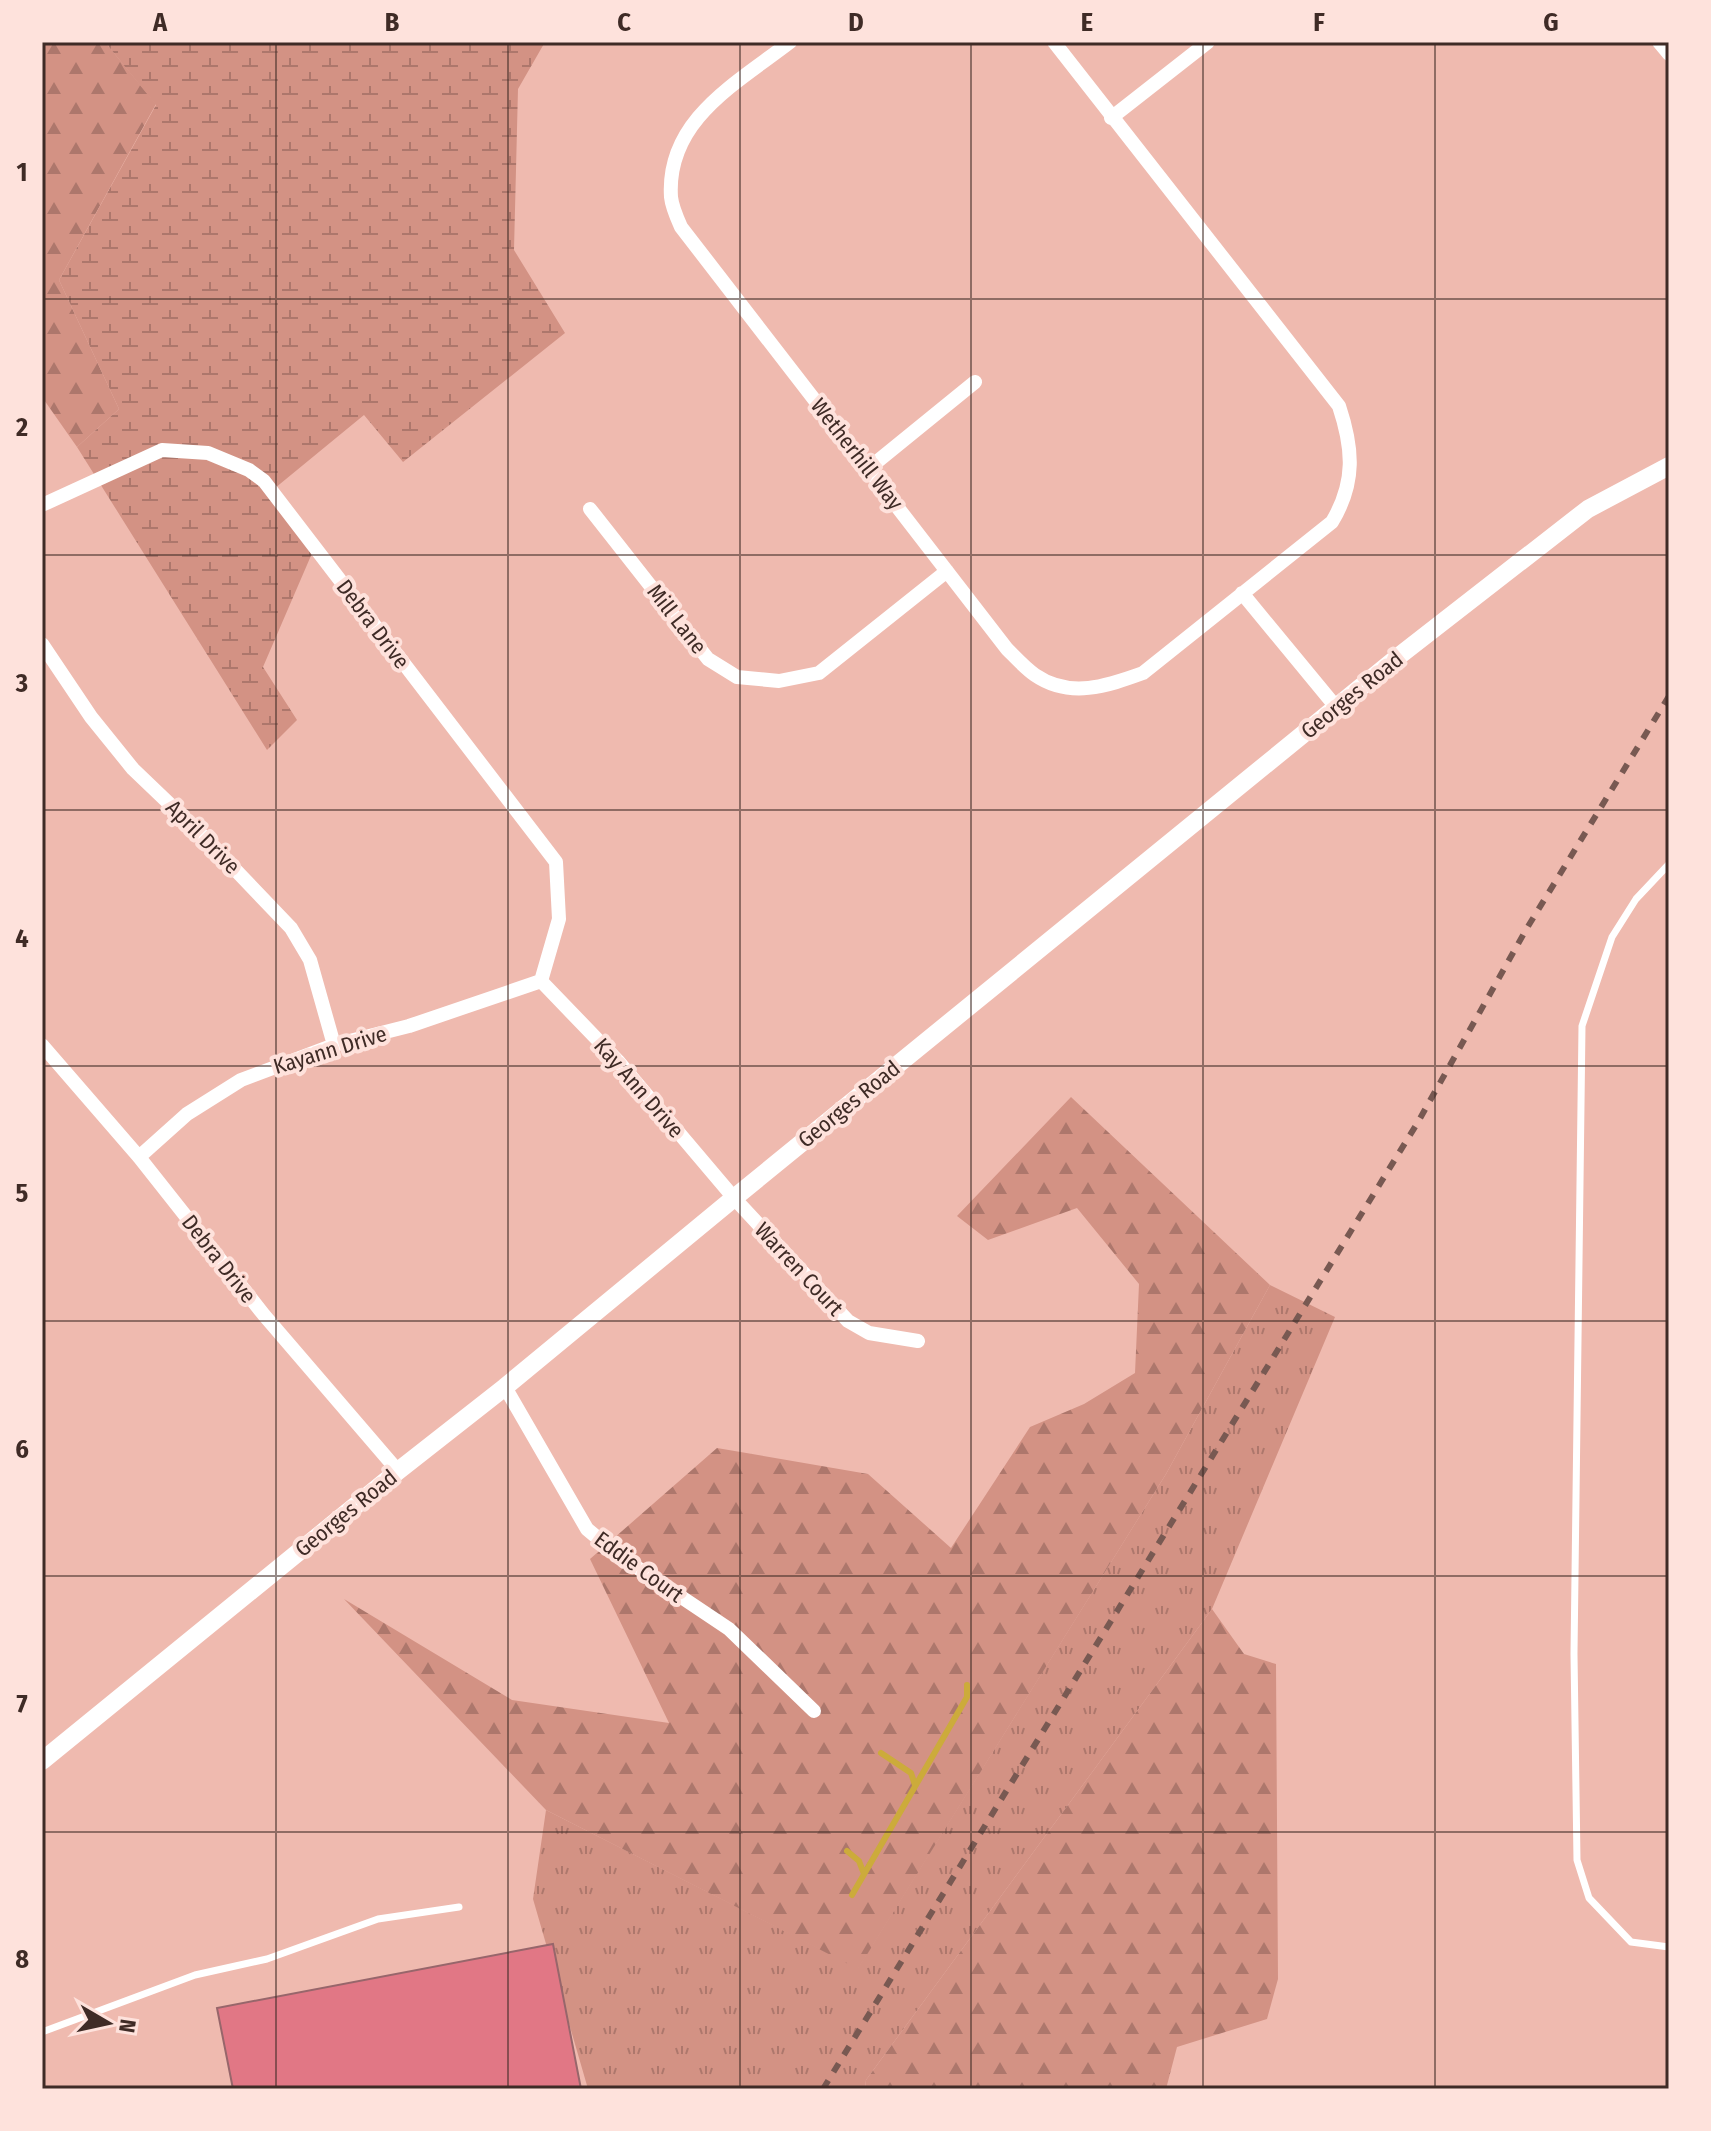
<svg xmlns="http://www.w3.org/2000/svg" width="1711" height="2131" viewBox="0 0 1711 2131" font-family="'Fira Sans Condensed',sans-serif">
<defs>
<pattern id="grass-tufts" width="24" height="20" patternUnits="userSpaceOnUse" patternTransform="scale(2)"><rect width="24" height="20" fill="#d39284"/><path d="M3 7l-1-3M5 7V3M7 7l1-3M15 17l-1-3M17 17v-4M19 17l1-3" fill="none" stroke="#ad776c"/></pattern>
<pattern id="forest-firs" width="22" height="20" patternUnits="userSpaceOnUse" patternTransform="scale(2)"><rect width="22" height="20" fill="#d39284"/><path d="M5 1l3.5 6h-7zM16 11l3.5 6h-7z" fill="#ad776c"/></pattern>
<pattern id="wetland-marsh" width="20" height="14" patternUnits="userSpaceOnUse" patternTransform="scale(2)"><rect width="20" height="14" fill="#d39284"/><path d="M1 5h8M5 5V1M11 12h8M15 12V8" fill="none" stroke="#ad776c"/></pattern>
</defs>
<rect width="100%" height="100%" fill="#efbaaf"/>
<path fill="url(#grass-tufts)" d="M1270,1285L1335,1317L1212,1609L866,2080L865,2089H588L533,1899L546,1810L858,1968L1166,1474Z"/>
<path fill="url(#forest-firs)" d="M42,42H105L156,104L59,280L119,409L77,447L42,397Z
M1071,1097L1270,1285L1166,1474L858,1969L546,1810L344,1599L512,1700L669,1723L590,1559L717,1448L868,1474L951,1548L1030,1427L1084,1404L1135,1373L1139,1284L1077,1208L988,1240L957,1216Z
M1212,1609L1244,1654L1276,1664L1278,1979L1267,2019L1177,2047L1166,2089H865L866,2080Z"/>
<path fill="url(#wetland-marsh)" d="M105,42H545L518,89L514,250L565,333L403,462L364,415L269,493L313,551L263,667L297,720L267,750L77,447L119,409L59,280L156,105Z"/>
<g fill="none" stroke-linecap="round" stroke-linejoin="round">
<path stroke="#ccab3b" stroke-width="6" d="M881,1753L911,1773L915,1785
M847,1851L859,1861L864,1874
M852,1895L967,1697V1685"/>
</g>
<path fill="#e17785" stroke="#97666b" stroke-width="2" d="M553,1944L581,2089H233L217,2008Z"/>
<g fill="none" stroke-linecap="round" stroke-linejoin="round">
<path stroke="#fff" stroke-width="7" d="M1669,864L1636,899L1612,937L1582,1026L1574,1654L1577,1860L1589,1898L1631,1942L1669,1947
M42,2032L195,1975L267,1959L378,1919L459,1907"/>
<path stroke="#fff" stroke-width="14" d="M790,42C737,83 666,120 671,197C672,207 677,218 681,227L1007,649C1016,658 1025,668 1035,675C1070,699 1107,686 1143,673L1332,522C1356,482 1353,448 1339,406L1054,42
M1659,42L1669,54
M1111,118L1208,42
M868,469L975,382
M42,505L162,450L208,453L249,470L264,481L556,862L559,919L541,981
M590,509L708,659L737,677L779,681L819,673L947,571
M1242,593L1336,707
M42,644L91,717L133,769L203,836L291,928L310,960L334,1045
M541,981L618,1061L734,1198L848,1321L869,1333L918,1341
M42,1045L139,1157L264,1315L398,1471
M139,1157L187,1114L241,1080L334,1045L409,1026L541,981
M505,1387L587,1529L617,1554L729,1629L814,1711"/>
<path stroke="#fff" stroke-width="18" d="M42,1761L398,1471L505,1387L734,1198L1399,656L1588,509L1669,466"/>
<path stroke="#785952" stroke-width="6" stroke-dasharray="10 10" stroke-linecap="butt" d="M823,2089L1418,1122L1527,928L1669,696"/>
</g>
<path fill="none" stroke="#3f2b26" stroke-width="2" stroke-opacity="0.55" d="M276,42V2089M508,42V2089M740,42V2089M971,42V2089M1203,42V2089M1435,42V2089M42,299H1669M42,555H1669M42,810H1669M42,1066H1669M42,1321H1669M42,1576H1669M42,1832H1669"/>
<g text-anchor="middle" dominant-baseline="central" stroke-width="8" stroke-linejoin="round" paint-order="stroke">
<g font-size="22" fill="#3f2b26" stroke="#fee2dc">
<text transform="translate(857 454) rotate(52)">Wetherhill Way</text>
<text transform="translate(677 619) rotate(52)">Mill Lane</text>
<text transform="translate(373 624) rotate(53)">Debra Drive</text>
<text transform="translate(1352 695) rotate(-39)">Georges Road</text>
<text transform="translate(203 837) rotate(45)">April Drive</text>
<text transform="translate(330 1050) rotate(-17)">Kayann Drive</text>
<text transform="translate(639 1088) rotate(49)">Kay Ann Drive</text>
<text transform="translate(849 1104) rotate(-39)">Georges Road</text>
<text transform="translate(219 1259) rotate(52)">Debra Drive</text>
<text transform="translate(799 1269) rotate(47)">Warren Court</text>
<text transform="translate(346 1513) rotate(-39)">Georges Road</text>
<text transform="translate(639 1567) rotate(36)">Eddie Court</text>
</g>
</g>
<rect width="1711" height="2131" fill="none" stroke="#fee2dc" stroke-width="88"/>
<g transform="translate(108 2023) rotate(99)" stroke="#fee2dc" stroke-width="6" paint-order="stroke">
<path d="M0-6L14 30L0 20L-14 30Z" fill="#3f2b26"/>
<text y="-12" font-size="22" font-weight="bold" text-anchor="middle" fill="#3f2b26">N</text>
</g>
<rect x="44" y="44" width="1623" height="2043" fill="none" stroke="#3f2b26" stroke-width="3"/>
<g font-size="26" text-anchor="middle" font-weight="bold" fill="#3f2b26">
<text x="160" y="31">A</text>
<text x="392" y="31">B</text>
<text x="624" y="31">C</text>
<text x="856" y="31">D</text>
<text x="1087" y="31">E</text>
<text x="1319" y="31">F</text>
<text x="1551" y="31">G</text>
<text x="22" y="181">1</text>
<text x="22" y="436">2</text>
<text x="22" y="692">3</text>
<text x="22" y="947">4</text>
<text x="22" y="1202">5</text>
<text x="22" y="1458">6</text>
<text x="22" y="1713">7</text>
<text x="22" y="1968">8</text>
</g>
</svg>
